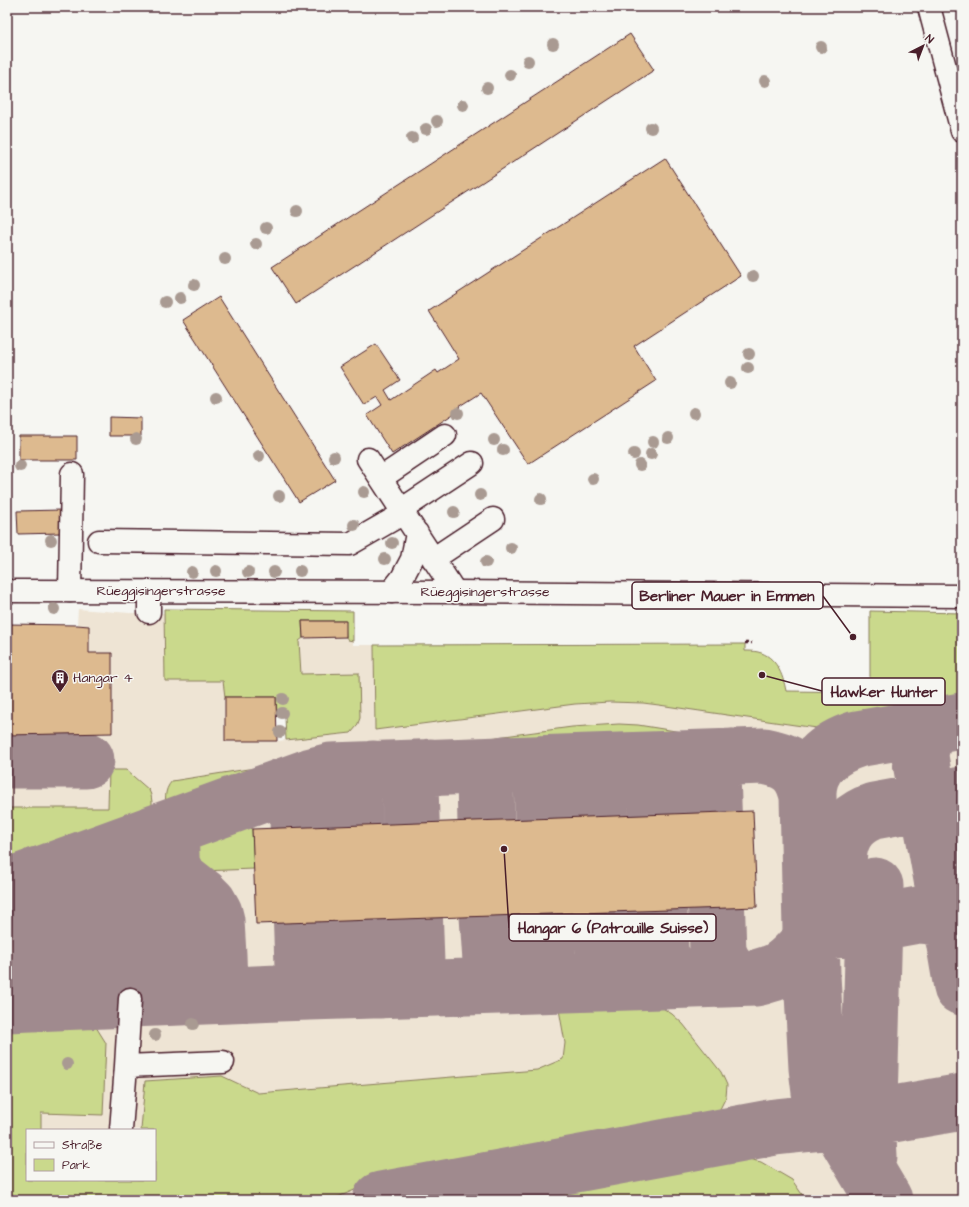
<svg xmlns="http://www.w3.org/2000/svg" width="969" height="1207" viewBox="0 0 969 1207" font-family="'Architects Daughter',sans-serif">
<rect width="100%" height="100%" fill="#f6f6f2"/>
<filter id="ink" filterUnits="userSpaceOnUse"><feTurbulence type="fractalNoise" baseFrequency=".025" numOctaves="2"/><feDisplacementMap in="SourceGraphic" scale="8" xChannelSelector="R" yChannelSelector="G"/><feConvolveMatrix kernelMatrix="1 2 1 2 8 2 1 2 1" color-interpolation-filters="sRGB"/></filter>
<g filter="url(#ink)">
<path fill="#eee4d4" fill-rule="evenodd" d="M78,609L130,613H164L165,680L223,681L225,697L226,741H277L351,733L300,674L299,641L303,638L346,637L348,640L353,641V645H374L375,730L575,704L610,702L643,703L659,705L795,725L817,728L833,726L962,703V1200H7V735L112,733V653H89V626L77,625ZM27,1130H155V1180H27Z"/>
<path fill="#cad98c" stroke="#8a7c5c" d="M164,609L353,611V641L348,640L346,637L345,621H302L303,638L299,641L301,674L359,673L360,718L357,726L351,733L286,740L285,717L277,716L276,697H225L223,681H165Z
M870,611L962,613V703L833,726L817,728L795,725L659,705L643,703L610,702L575,704L375,730L374,645L745,644V651C749,651 754,651 758,652C776,656 783,675 786,691L870,692Z
M619,724L638,725L732,740V741L618,744L392,752V751L572,727Z
M248,769H254L256,770C258,776 256,779 251,782L166,813C166,800 163,791 172,781Z
M109,770H126L149,790L151,795L152,802V817L7,870V808H108Z
M235,821C243,822 247,823 252,829L254,869L201,871C194,869 189,867 188,859C186,838 197,834 214,829C221,826 228,824 235,821Z
M639,1000L658,1005L672,1014L683,1024L721,1072L727,1085L726,1097L720,1109L712,1117L697,1123L364,1186L331,1200H7V1022L29,1020H73L96,1027L106,1043L103,1115L41,1113V1130H27V1180H155V1130H141L145,1081L222,1076L258,1093L537,1070L563,1059L565,1043L558,1004Z
M736,1156L761,1162L792,1180L806,1200H475L698,1159Z"/>
<g fill="none" stroke-linecap="round" stroke-linejoin="round">
<path stroke="#a08a8e" stroke-width="57" d="M938,726C925,732 921,744 920,757L942,879C946,890 952,897 962,902
M732,757C723,759 716,763 712,772L718,952C723,965 728,974 742,978
M675,759C667,761 659,765 656,774L660,953L667,968L676,977L682,980
M7,760H86
M619,761C610,763 603,766 599,775L602,912L604,952L606,964L609,969L619,979L625,982
M562,763C553,765 546,768 542,777L547,957L550,968L553,973L568,984
M504,764L491,771L485,779L488,916L491,961L496,972L500,978L506,983L514,985
M430,767C419,769 411,775 410,787L416,963C419,977 426,984 440,988
M373,769C363,772 354,777 353,789L359,964C363,976 369,986 382,990
M306,779L299,783L297,791L303,966C307,980 314,988 328,991
M808,796C807,765 829,748 857,739L961,721
M170,828L176,987L179,994L188,996
M125,845L131,986L135,995L143,998
M81,860L87,989C90,996 94,999 101,1000
M171,864L178,878L201,896L209,904L214,913L216,921L218,955L219,986L221,990L228,995
M38,875L42,992C44,998 46,1000 52,1002
M7,887L312,776L331,771L764,756C790,761 802,769 808,796L812,975L817,1068L820,1092L884,1200
M840,904C838,866 829,826 874,811L962,795
M920,915L933,916L938,918L947,926L953,934L962,987
M7,1004L278,993L756,978C766,975 777,973 785,966C803,953 806,939 830,931L962,907
M869,1156L868,1138L875,886
M381,1200L775,1127L882,1116L962,1102"/>
</g>
<path fill="#ddba8f" stroke="#4a1f2b" d="M630,34L654,70L296,304L272,267Z
M665,158L741,276L634,346L656,381L528,464L481,393L459,407L461,409L392,454L367,415L382,405L377,397L364,405L340,367L376,344L400,380L385,390L391,400L436,370L438,373L459,359L429,311Z
M219,297L335,480L299,502L183,320Z
M109,417L141,418V436H109Z
M19,436H77V460H19Z
M61,510V533L18,534L17,511Z
M302,621H346V637L303,638Z
M7,624L77,625L89,626V653H112V733L7,735Z
M225,697H276L277,741H225Z
M753,811L757,907L256,924L252,829Z"/>
<g fill="none" stroke-linecap="round" stroke-linejoin="round">
<defs>
<path id="minor" d="M929,7L962,131
M368,459L455,592
M381,478L445,435
M401,510L472,463
M99,541L350,544L404,513
M433,559L493,519
M70,591L72,474
M149,591V612
M391,592L402,578L412,559L417,533
M126,1066L223,1062
M121,1130L126,1066L130,999"/>
<path id="major" d="M7,591L455,592L962,596"/>
</defs>
<use href="#minor" stroke="#4a1f2b" stroke-width="25"/>
<use href="#major" stroke="#4a1f2b" stroke-width="25"/>
<path stroke="#4a1f2b" stroke-width="2.5" stroke-dasharray="3 3" stroke-linecap="butt" d="M745,643H752"/>
<use href="#minor" stroke="#f6f6f2" stroke-width="22"/>
<use href="#major" stroke="#f6f6f2" stroke-width="22"/>
</g>
<g fill="#a99a92">
<circle cx="553" cy="44" r="6"/>
<circle cx="821" cy="47" r="6"/>
<circle cx="528" cy="61" r="6"/>
<circle cx="510" cy="75" r="6"/>
<circle cx="765" cy="81" r="6"/>
<circle cx="487" cy="88" r="6"/>
<circle cx="463" cy="105" r="6"/>
<circle cx="437" cy="121" r="6"/>
<circle cx="651" cy="128" r="6"/>
<circle cx="426" cy="129" r="6"/>
<circle cx="412" cy="138" r="6"/>
<circle cx="297" cy="211" r="6"/>
<circle cx="266" cy="228" r="6"/>
<circle cx="256" cy="244" r="6"/>
<circle cx="225" cy="259" r="6"/>
<circle cx="753" cy="276" r="6"/>
<circle cx="194" cy="285" r="6"/>
<circle cx="180" cy="298" r="6"/>
<circle cx="165" cy="302" r="6"/>
<circle cx="749" cy="354" r="6"/>
<circle cx="748" cy="368" r="6"/>
<circle cx="730" cy="383" r="6"/>
<circle cx="216" cy="397" r="6"/>
<circle cx="458" cy="413" r="6"/>
<circle cx="694" cy="413" r="6"/>
<circle cx="668" cy="438" r="6"/>
<circle cx="136" cy="439" r="6"/>
<circle cx="494" cy="440" r="6"/>
<circle cx="653" cy="442" r="6"/>
<circle cx="503" cy="450" r="6"/>
<circle cx="634" cy="454" r="6"/>
<circle cx="651" cy="454" r="6"/>
<circle cx="259" cy="456" r="6"/>
<circle cx="334" cy="457" r="6"/>
<circle cx="640" cy="465" r="6"/>
<circle cx="20" cy="466" r="6"/>
<circle cx="593" cy="479" r="6"/>
<circle cx="364" cy="492" r="6"/>
<circle cx="480" cy="495" r="6"/>
<circle cx="279" cy="496" r="6"/>
<circle cx="541" cy="499" r="6"/>
<circle cx="454" cy="512" r="6"/>
<circle cx="354" cy="525" r="6"/>
<circle cx="51" cy="540" r="6"/>
<circle cx="392" cy="543" r="6"/>
<circle cx="511" cy="548" r="6"/>
<circle cx="385" cy="559" r="6"/>
<circle cx="486" cy="562" r="6"/>
<circle cx="216" cy="571" r="6"/>
<circle cx="300" cy="571" r="6"/>
<circle cx="192" cy="572" r="6"/>
<circle cx="248" cy="572" r="6"/>
<circle cx="274" cy="572" r="6"/>
<circle cx="54" cy="609" r="6"/>
<circle cx="283" cy="699" r="6"/>
<circle cx="282" cy="713" r="6"/>
<circle cx="280" cy="732" r="6"/>
<circle cx="193" cy="1024" r="6"/>
<circle cx="155" cy="1035" r="6"/>
<circle cx="67" cy="1064" r="6"/>
</g>
</g>
<defs>
<symbol id="building-pin" viewBox="-11 -11 22 30"><path d="M0 17L-7.5 6A9.5 9.5 0 1 1 7.5 6Z" fill="#4a1f2b" stroke="#f6f6f2"/><path d="M-4-6H4V6H1V3H-1V6H-4ZM-2.5-4.3h1.7v1.8h-1.7ZM.8-4.3h1.7v1.8H.8ZM-2.5-1h1.7V.8h-1.7ZM.8-1h1.7V.8H.8Z" fill="#fff"/></symbol>
</defs>
<g fill-rule="evenodd">
<use href="#building-pin" x="50" y="668" width="20" height="27"/>
</g>
<g text-anchor="middle" dominant-baseline="central" stroke-width="3" stroke-linejoin="round" paint-order="stroke">
<g font-size="14" fill="#4a1f2b" stroke="#f6f6f2">
<text x="161" y="591">Rüeggisingerstrasse</text>
<text x="485" y="592">Rüeggisingerstrasse</text>
</g>
<g font-size="14" fill="#4a1f2b" stroke="#f6f6f2" text-anchor="start">
<text x="73" y="678">Hangar 4</text>
</g>
</g>
<path fill="none" stroke="#4a1f2b" stroke-width="1.5" d="M853 637L823 596M762 675L822 691M504 849L509 928"/>
<g fill="#4a1f2b" stroke="#f6f6f2" stroke-width="1.5">
<circle cx="853" cy="637" r="4"/>
<circle cx="762" cy="675" r="4"/>
<circle cx="504" cy="849" r="4"/>
</g>
<g fill="#f6f6f2" stroke="#4a1f2b" stroke-width="1.5">
<rect x="632" y="582" width="191" height="27" rx="4"/>
<rect x="822" y="678" width="123" height="27" rx="4"/>
<rect x="509" y="914" width="207" height="27" rx="4"/>
</g>
<g font-size="15" text-anchor="middle" font-weight="bold" fill="#4a1f2b">
<text x="727" y="601">Berliner Mauer in Emmen</text>
<text x="884" y="697">Hawker Hunter</text>
<text x="613" y="933">Hangar 6 (Patrouille Suisse)</text>
</g>
<rect width="969" height="1207" fill="none" stroke="#f6f6f2" stroke-width="24"/>
<rect x="12" y="12" width="945" height="1183" fill="none" stroke="#4a1f2b" stroke-width="1.5" filter="url(#ink)"/>
<rect x="26" y="1129" width="130" height="52" fill="#f6f6f2" stroke="#b1a0a2"/>
<rect x="34" y="1142" width="20" height="6" fill="#f6f6f2" stroke="#b1a0a2"/>
<text x="62" y="1149" font-size="12" fill="#4a1f2b">Straße</text>
<rect x="34" y="1159" width="20" height="12" fill="#cad98c" stroke="#b1a0a2"/>
<text x="62" y="1169" font-size="12" fill="#4a1f2b">Park</text>
<g transform="translate(923 46) rotate(42)" stroke="#f6f6f2" stroke-width="3" paint-order="stroke">
<path d="M0-3L7 15L0 10L-7 15Z" fill="#4a1f2b"/>
<text y="-6" font-size="11" font-weight="bold" text-anchor="middle" fill="#4a1f2b">N</text>
</g>
</svg>
